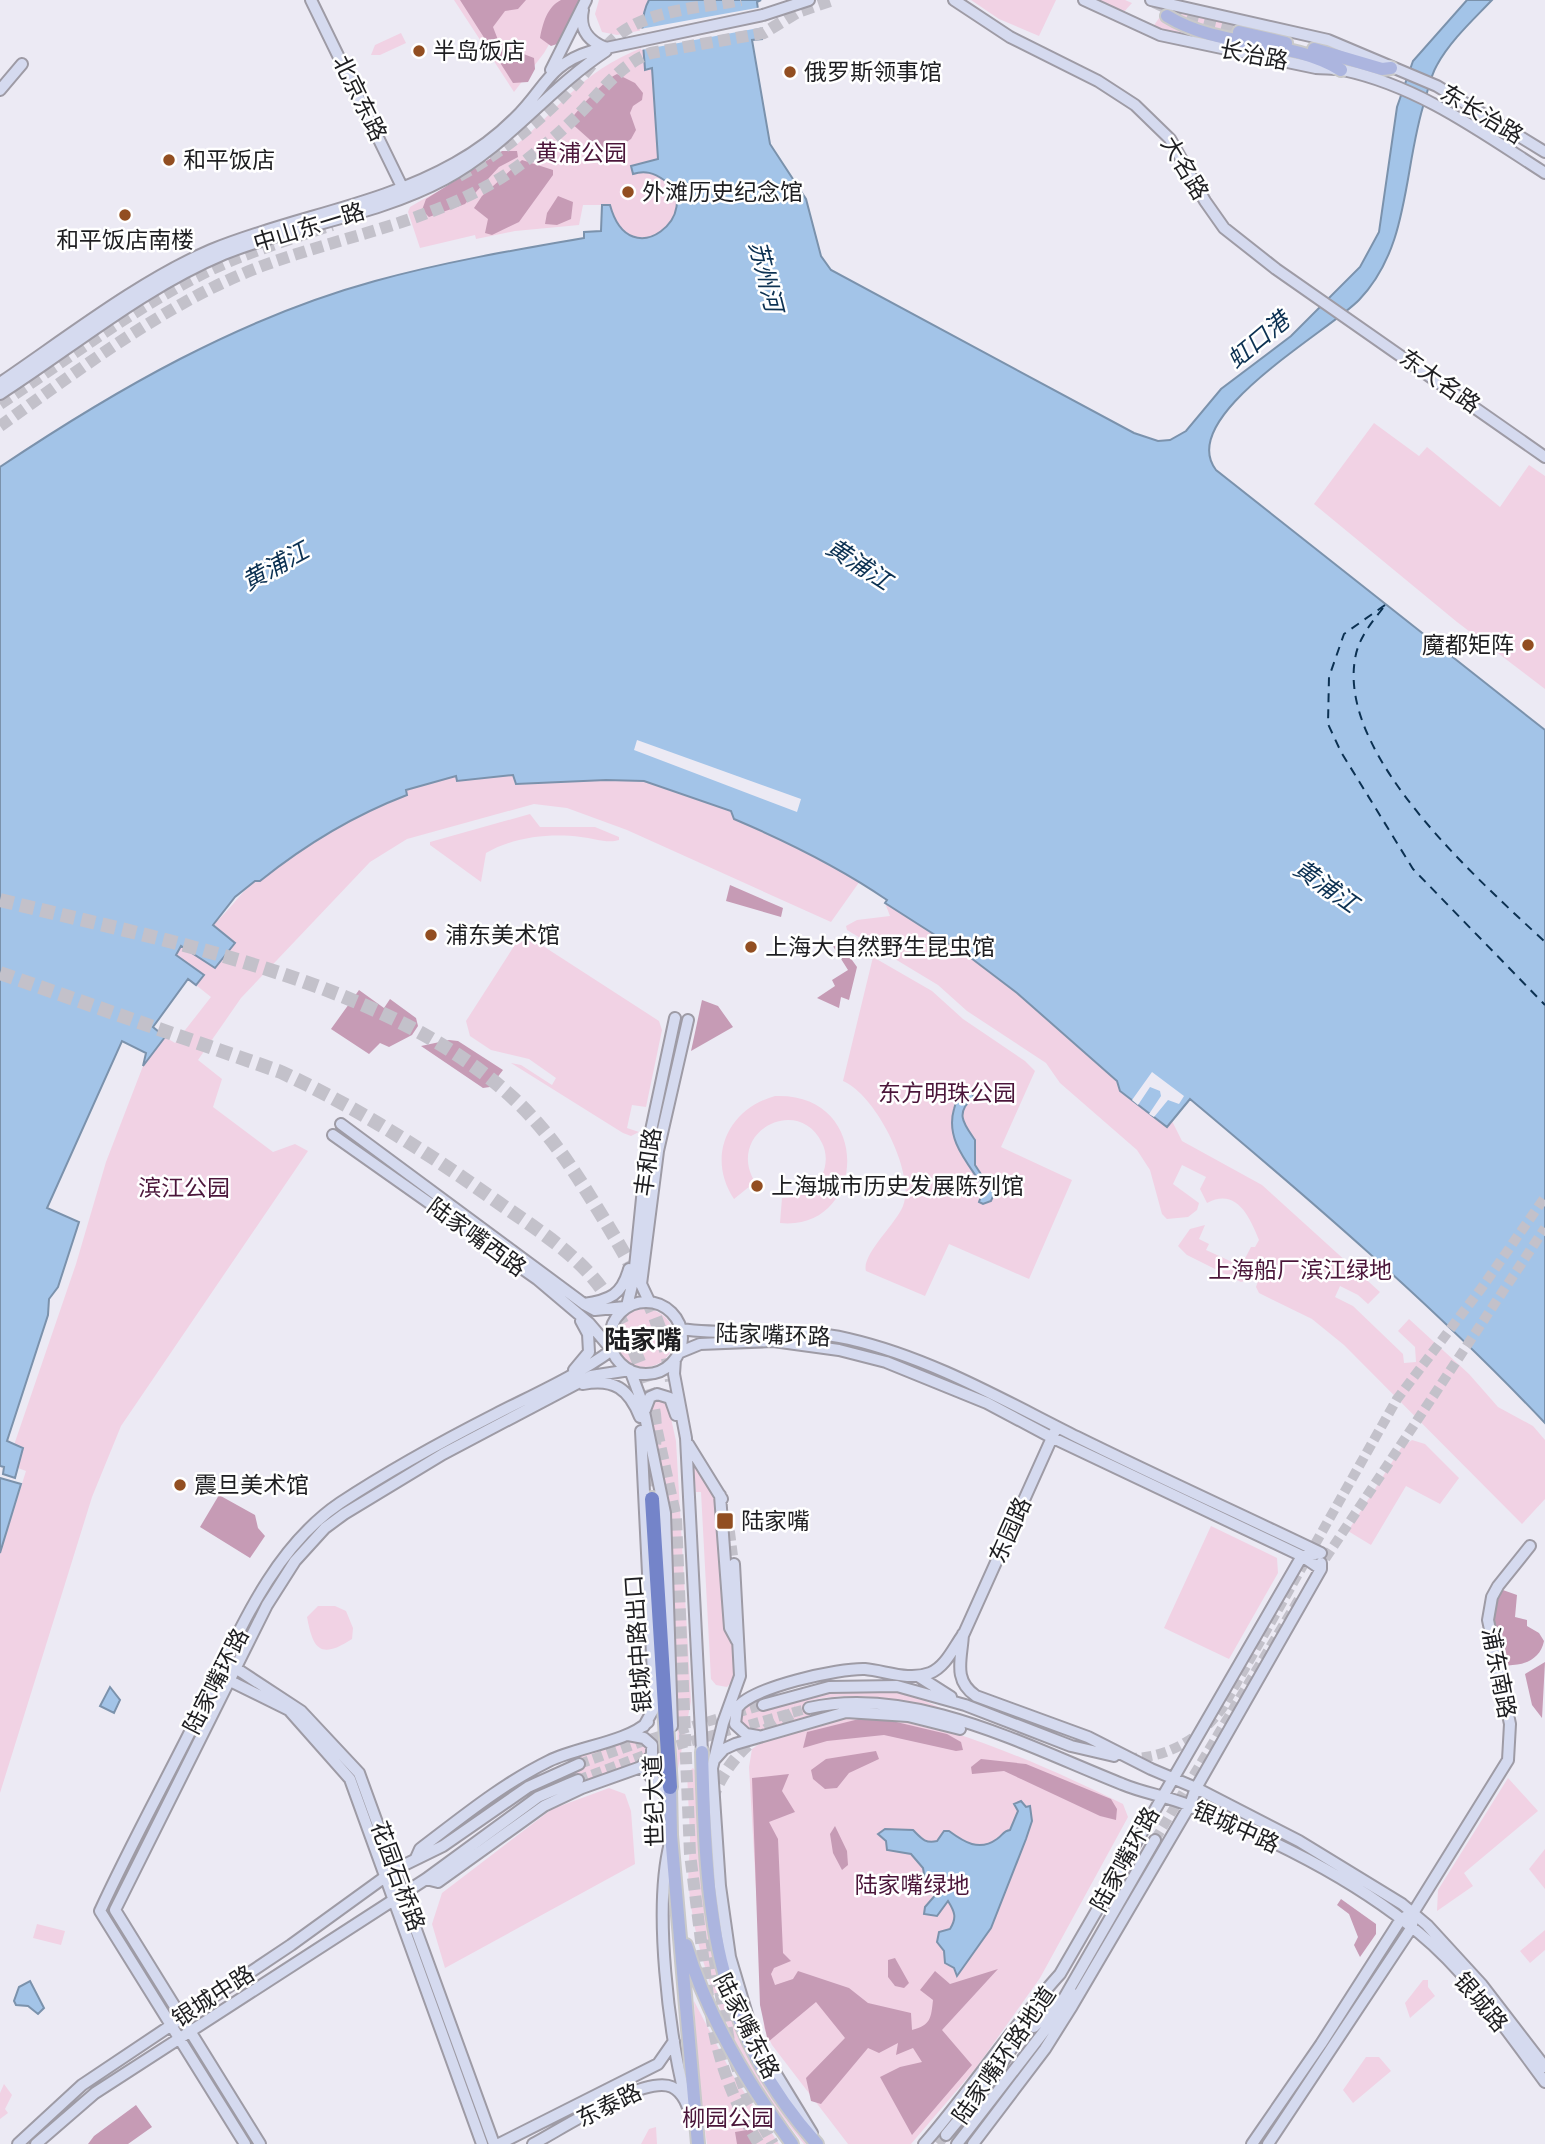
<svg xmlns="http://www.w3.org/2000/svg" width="1545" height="2144" viewBox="0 0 1545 2144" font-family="Inter,'Noto Sans SC',sans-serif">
<rect width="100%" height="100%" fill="#eceaf4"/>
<path fill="#f1d2e4" d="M454,0H575L544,53L514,92Z
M599,0H649L645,7L643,30L617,35L602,32L595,14Z
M971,0H1056L1039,36L999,19Z
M1093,0H1125L1132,3L1122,14Z
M1167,7L1241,28L1245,36L1201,38L1200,40L1152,28Z
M401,33L406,43L380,55H371L375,45Z
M644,47L646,70L652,68L658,160L633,173C645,170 654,173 664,180C706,210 631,279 610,205H583L579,225L515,231L476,239L475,235L420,248L408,212L410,207C440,188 475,177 504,155C557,114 576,73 644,47Z
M1374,423L1419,456L1427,447L1500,507L1529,465L1545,476V689L1457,622L1314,504Z
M513,775L515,784L606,780L644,781L731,811L734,819L788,842L860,881L831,922L627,830L567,808L534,804L407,839L370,862L241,998L198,1060L222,1079L213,1107L273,1152L295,1144L308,1151L121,1426L92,1497L0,1793V1553L26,1471L18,1468L23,1448L14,1445L76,1264L106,1162L143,1066L165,1037L175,1043L211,997L196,985L203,975L176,955C184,940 199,936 211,926C227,914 239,894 255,881H260C306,844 352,816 407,795L406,790L456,776L458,781Z
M530,814L540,827H595L619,837V840C608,844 593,838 581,837C550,833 513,837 486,853L481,882L430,845V842Z
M885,903L971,958L1017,993L1117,1081L1120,1091L1166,1127L1172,1121L1182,1141L1262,1185L1380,1292L1368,1304L1358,1295L1340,1286L1335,1297L1353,1306L1403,1354L1404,1363L1416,1362L1415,1347L1398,1331L1409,1319L1469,1374L1498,1407L1533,1426L1545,1440V1499L1522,1524L1344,1345L1312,1319L1259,1293L1256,1287L1260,1275L1249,1270L1245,1281L1241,1282L1187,1255L1178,1246L1190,1229L1205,1225L1199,1239L1209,1244L1206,1250L1241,1266L1251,1247H1255L1259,1240C1250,1218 1237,1187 1207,1203L1200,1189L1206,1177L1182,1165L1173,1184L1199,1203L1197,1210L1188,1217L1167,1219L1162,1214L1150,1170L1137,1150L1060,1083L1046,1063L967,1011L938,985L847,930L846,926L857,920L890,916Z
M526,935L659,1021L662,1030L646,1107L632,1105L627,1128L639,1132L631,1136L623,1133L511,1063L521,1065L552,1085L556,1078L529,1059L491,1050L470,1036L466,1021L518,940Z
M873,957L932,991L963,1019L1025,1061L1035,1071L1001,1147L1072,1180L1029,1279L949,1244L925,1296L866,1271C861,1255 896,1224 903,1206C916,1173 875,1094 843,1081Z
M775,1096C874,1092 867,1232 780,1223L782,1198C800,1197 815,1192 822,1175C827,1165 827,1153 822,1143C798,1093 725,1133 755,1182L734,1199C706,1157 728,1109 775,1096Z
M616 1338a29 29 0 1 1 58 0a29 29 0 1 1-58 0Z
M657,1397L667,1400L676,1441L691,1701L677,1774L678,1699L667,1500L648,1411L651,1400Z
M1412,1440L1425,1444L1459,1478L1440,1504L1406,1486L1371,1545L1348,1531L1401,1448Z
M693,1463L716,1499L729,1583L735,1679L727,1687L716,1685L711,1679L701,1492H696Z
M1211,1526L1277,1558L1278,1573L1229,1659L1164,1628Z
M318,1606H335L346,1611L353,1628L352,1639C320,1660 313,1649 307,1617Z
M843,1690L907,1693L959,1716C912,1701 858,1689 808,1701L811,1719C783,1727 764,1740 738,1724L742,1705L760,1696L766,1710Z
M885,1714C967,1732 1048,1767 1123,1804L1128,1817L1040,1978L976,2068L911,2144H848L772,2045L764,2028L749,1767L752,1749C788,1724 842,1716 885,1714Z
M635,1740H640L650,1750L643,1760L579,1786L573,1771L579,1768L575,1753L588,1754Z
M693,1768L696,1772C703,1916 711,2028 808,2144H804C743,2072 699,1984 689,1890C687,1872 690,1854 690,1837C689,1815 688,1794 687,1773Z
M1508,1778L1538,1811L1464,1873L1473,1886L1437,1911L1438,1890Z
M609,1788L625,1794L631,1811L635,1864L445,1968L432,1924L442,1893L552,1809Z
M1545,1849V1889L1529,1869Z
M37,1924L65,1931L61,1945L33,1938Z
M1545,1930V1950L1530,1963L1520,1951Z
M1423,1980H1428V1987L1435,1996L1410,2018L1405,2003Z
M694,2001L732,2074L779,2144H707L699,2089Z
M1366,2057H1379L1391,2071L1353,2103L1343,2090Z
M4,2084L12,2095L5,2109L8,2113L0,2119V2093Z
M656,2127L657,2144H641L649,2129Z"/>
<path fill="#c69bb5" d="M460,0H526L518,9L505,11L493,27L500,45L534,58L535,69L528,82L513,83Z
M561,0H582L560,43L551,46L540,38C543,23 547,7 561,0Z
M617,74L635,83L643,93L642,100L633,106L630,113L636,130L631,139L607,155L570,122C573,113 608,77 617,74Z
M502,151H517L518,157L499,167L465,204L429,217L422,210L426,199Z
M522,160L553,170V175L519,222L492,235L485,233L488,219L474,208L482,196Z
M558,196L573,202L571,219L557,225L545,224L547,213Z
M730,885L783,908L781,917L726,901Z
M831,943L847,953L857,967L849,1000L841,997L839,1008L817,998L835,986L832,980L848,970Z
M359,990L384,1008L390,999L416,1018L418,1026L412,1035L389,1047L380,1043L369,1054L331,1029Z
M702,1000L718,1006L733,1027L691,1051Z
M449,1040L458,1041L503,1070L490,1087L483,1088L421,1046Z
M219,1495L255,1515L258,1528L265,1536L250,1558L200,1527Z
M1500,1589L1517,1595L1515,1617L1527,1620V1626L1539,1633L1544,1641C1540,1662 1519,1667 1501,1665L1492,1629Z
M1545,1662L1542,1718L1532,1705L1525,1674Z
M871,1716L947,1734L961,1742L963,1750L956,1751L884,1735L827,1741L803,1748L807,1732Z
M876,1751L879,1759L849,1773L837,1788L825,1789L813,1779L811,1770L826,1759Z
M981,1759L1026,1764L1111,1799L1117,1809L1116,1820L1100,1816L1004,1771L972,1774L971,1767Z
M789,1774L782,1791L795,1812L769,1822L778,1839L783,1953L791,1961L774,1968L771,1974L775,1985L793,1979L798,1971L849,1988L868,2003L911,2013L912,2030C931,2025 931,2018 933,2000L920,1990L935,1971L950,1984L998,1969L942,2030L972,2065L912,2135L880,2077L900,2067L922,2062L913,2048L896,2055L898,2043L879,2053L868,2048L821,2104L811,2101L806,2078L845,2038L816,2002L768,2042L760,2005L752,1778Z
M835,1826L847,1851L848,1865L842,1870L833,1853L830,1834Z
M1341,1899L1376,1924V1934L1360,1957L1354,1945L1358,1937L1349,1914L1337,1905Z
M895,1958L909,1983L904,1988L895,1986L888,1977V1960Z
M136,2105L152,2127L128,2144H88L94,2136Z
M753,2129L755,2144H737L735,2132Z"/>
<path fill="#a3c4e8" stroke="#7b92ac" stroke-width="2" d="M649,0H761L757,2L762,39L752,40L770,144L806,199L821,256L831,270L1134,433L1158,441L1170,440L1186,431L1221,389L1291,336L1360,267L1379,232L1397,107L1413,61L1467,0H1492C1473,20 1451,40 1437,65C1431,75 1428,89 1425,100C1403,167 1411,246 1359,300C1328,332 1175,417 1216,470L1545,730V1423C1435,1307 1313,1202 1190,1099L1167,1127L1120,1091L1117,1081L1017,993L971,958L885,903L887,900C839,867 788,842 734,819L731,811L644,781L606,780L516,784L513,775L457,781L456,776L406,790L407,795C352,816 306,844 260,881H255L235,897L213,925L235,943L215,968L181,946L176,955L204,975L196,985L188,979L153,1027L165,1037L143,1066L146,1053L122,1041L47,1208L79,1222L58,1287L49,1299L48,1315L7,1441L23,1448L15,1478L3,1474L4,1467L0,1466V467C115,390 240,318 375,281C444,262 514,250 584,238V232L601,231L602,205H610C630,279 707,210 664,180C654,173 645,170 633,174L631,166L658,159L652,68L645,70C644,48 638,19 649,0Z
M964,1090L971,1092L974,1097C954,1113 964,1124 975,1140V1165L994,1194L991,1201L983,1204L979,1202L984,1188C968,1163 945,1140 954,1109C956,1101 958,1095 964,1090Z
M0,1478L21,1484L0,1553Z
M110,1687L120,1700L114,1713L100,1706Z
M1021,1801L1026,1807L1030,1806L1032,1821L1026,1839L991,1928L957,1976L954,1968L945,1963L944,1951L937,1942L939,1932L950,1929C957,1918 955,1912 948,1901L937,1916L924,1914L925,1907L938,1892L936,1886L925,1880L923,1868L911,1854L887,1850L886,1841L878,1834L885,1829L913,1830C921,1838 925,1844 937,1841L944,1831H949C964,1842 979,1852 997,1839C1003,1835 1003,1831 1010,1830L1018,1811L1014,1804Z
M30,1981L44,2008L38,2014L28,2006L16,2005L14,2001L19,1987Z"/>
<path fill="#eceaf4" d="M762,7L764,27L641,50L640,29Z
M637,740L801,799L797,812L634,750Z
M1152,1072L1184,1096L1179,1104L1168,1100L1154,1117L1149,1114L1161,1096L1160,1091L1150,1087L1138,1105L1132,1100Z"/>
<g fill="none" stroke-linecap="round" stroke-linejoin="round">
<path stroke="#0c3152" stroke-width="2" stroke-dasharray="9 7" stroke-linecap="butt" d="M1385,605L1344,634L1329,677L1328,724L1341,752L1413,869L1545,1005
M1383,608C1371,623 1358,639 1355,659C1338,757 1480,881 1545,942"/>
<path stroke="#c3c1ca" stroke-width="10" stroke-dasharray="10 5" stroke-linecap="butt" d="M728,1516L734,1564
M1317,1571L1545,1228
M1127,1758C1167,1759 1200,1739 1223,1707L1397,1399L1483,1286L1545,1197
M579,1764L653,1738L763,1705
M578,1780L653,1752L809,1708
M1155,1840L1299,1599
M938,2144L946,2135"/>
<path stroke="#c3c1ca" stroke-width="12" stroke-dasharray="12 6" stroke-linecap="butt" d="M1154,2L1192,20L1239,32
M459,176C503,152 542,119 576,83C594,64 608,38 632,26C663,9 706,7 741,0
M0,404C66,360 131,310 202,274C243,253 288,240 332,225
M0,426C82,368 167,302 262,266C337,238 416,225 487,186C520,168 552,140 579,114C601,92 620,64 651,53L764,33L798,12L833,0
M653,1413L676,1518L690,1854L708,1996
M712,1800C726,1759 759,1730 797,1711
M711,1939L729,2041
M711,2014C718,2062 734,2103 759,2144
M734,2059L748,2099L773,2144"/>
<path stroke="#c3c1ca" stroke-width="14" stroke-dasharray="14 7" stroke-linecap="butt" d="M0,900C165,941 385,980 513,1098C552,1134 578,1177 605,1221C634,1269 665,1324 672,1381
M0,973L281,1072C358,1108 430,1154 499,1203C532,1226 569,1249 594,1279C619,1308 648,1376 654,1414C657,1440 650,1471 652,1499"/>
<defs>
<path id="secondary" d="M311,0L405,193
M954,0L1010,37L1098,81L1135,105L1170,139L1205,201L1224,228L1276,269L1545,457
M1084,0L1160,35L1316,68C1325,69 1334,68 1343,70C1419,86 1481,132 1545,173
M1151,0L1328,40L1437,86L1545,152
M583,10C579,29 588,41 606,48
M551,70L586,0
M0,90L22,64
M0,383C65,339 139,281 211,250C291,217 379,206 455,163C477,151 497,136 515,118C545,89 548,64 592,51L763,15L809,0
M0,394C73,347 143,288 224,254C296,225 376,216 445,179C507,146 548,89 606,51
M341,1124L584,1304L595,1310L625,1307
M333,1135L537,1279L589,1323L612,1350
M649,1301L641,1284L658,1151L688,1020
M610 1338a36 36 0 1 1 72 0a36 36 0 1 1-72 0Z
M584,1304C610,1300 622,1295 629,1269
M627,1306L634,1277L647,1149L675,1018
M681,1329C737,1337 793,1326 849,1339C931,1358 1003,1400 1077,1437C1158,1477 1240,1514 1321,1553
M678,1353L700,1344L773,1341L839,1350L886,1362L987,1403L1051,1437L1302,1556L1321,1569
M675,1359L674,1374L686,1438L702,1752
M574,1370L589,1352L588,1334L581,1321
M630,1370L642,1402L665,1513L672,1726
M583,1384C614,1378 629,1389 640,1417
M645,1410L650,1397L657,1394L670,1398L676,1415
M641,1431L654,1695L653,1710L644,1726
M688,1444L722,1499
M720,1495L730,1628L737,1641
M734,1564L740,1676L723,1723L712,1768L720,1886L730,1957L749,2021L762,2051L812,2133
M963,1634C962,1658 952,1680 976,1696L1088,1737L1151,1769L1196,1788L1299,1841L1402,1904L1427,1925L1482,1985L1545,2067
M961,1640L1055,1431
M231,1665L301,1711L359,1773L494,2144
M918,1676L951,1697
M224,1678L289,1710L350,1779L482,2144
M763,1705L829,1687L897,1686L965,1705L1071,1746L1114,1756
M809,1708C914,1685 1026,1746 1122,1784C1143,1793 1166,1796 1188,1805C1268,1837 1352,1877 1419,1933C1468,1973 1507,2031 1545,2082
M758,1736L746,1734L735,1724L737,1708C752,1687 839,1668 865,1669C886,1671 909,1681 930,1673C945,1667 953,1649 962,1636
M715,1759L724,1749L735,1744L846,1712L908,1716L960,1729
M641,1767L658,1784L669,1802
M670,1843C653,1909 669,2034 686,2101
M416,1858L420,1849C461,1818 502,1784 549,1761C577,1747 627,1742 648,1722
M426,1879L438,1882L544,1806L582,1788L641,1767L652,1755V1745L644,1738L628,1735
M1063,2000L1155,1840
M1034,2027L1064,1998
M946,2135L988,2084L1044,2000
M18,2144L82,2085L291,1945L396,1869L443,1846L528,1787L579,1764
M36,2144L95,2093L426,1879L538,1797L578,1780
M245,2144L100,1911C129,1848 162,1788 193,1726C233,1649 265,1554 340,1503C390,1470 443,1441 496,1414C535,1394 576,1376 612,1350
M260,2144L115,1910L267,1605L295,1561L325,1528L344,1514L443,1454L591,1376L630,1370
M499,2144L658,2064L674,2041
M533,2144C560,2130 645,2074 672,2087C686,2094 689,2111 693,2124
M924,2144C972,2089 1011,2028 1060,1974L1302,1556L1321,1553
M957,2144L1073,1994
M973,2144L1045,2049L1072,2006L1190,1805L1196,1788L1321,1569V1563
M1252,2144L1321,2044L1401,1919L1407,1916
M1268,2144L1412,1927L1413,1913L1508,1760L1510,1724L1488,1620L1492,1597L1498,1586L1530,1546"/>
<path id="primary" d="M1167,16C1220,49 1288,38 1341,70
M1239,32L1286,43
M1314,49L1382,69L1391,68
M702,1752C706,1905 710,2024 817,2144
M670,1787L671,1835L698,2144
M686,1945C707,2016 748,2084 792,2144"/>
<path id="highway" d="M652,1499L670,1787"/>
</defs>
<use href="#secondary" stroke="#9e9ba5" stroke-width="14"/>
<use href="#primary" stroke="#c9c9ca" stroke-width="16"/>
<use href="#highway" stroke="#c9c9ca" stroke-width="18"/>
<use href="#secondary" stroke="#d5daef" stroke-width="10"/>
<use href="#primary" stroke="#acb5df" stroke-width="12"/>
<use href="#highway" stroke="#7484c9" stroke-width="14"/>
</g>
<g fill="#924e21" stroke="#fff" stroke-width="2.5">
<circle cx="419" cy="51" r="7"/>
<circle cx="790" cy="72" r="7"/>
<circle cx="169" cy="160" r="7"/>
<circle cx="628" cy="192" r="7"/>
<circle cx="125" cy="215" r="7"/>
<circle cx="1528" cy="645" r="7"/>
<circle cx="431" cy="935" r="7"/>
<circle cx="751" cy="947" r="7"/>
<circle cx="757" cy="1186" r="7"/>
<circle cx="180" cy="1485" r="7"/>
<rect x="716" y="1512" width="18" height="18" rx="3.5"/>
</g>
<g text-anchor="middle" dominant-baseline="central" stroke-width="5" stroke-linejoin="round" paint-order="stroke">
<g font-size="23" fill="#1e1e21" stroke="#fff" text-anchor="start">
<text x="433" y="51">半岛饭店</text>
<text x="804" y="72">俄罗斯领事馆</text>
<text x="183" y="160">和平饭店</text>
<text x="642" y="192">外滩历史纪念馆</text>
<text x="125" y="240" text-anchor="middle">和平饭店南楼</text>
<text x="1514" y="645" text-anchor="end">魔都矩阵</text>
<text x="445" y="935">浦东美术馆</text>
<text x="765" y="947">上海大自然野生昆虫馆</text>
<text x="771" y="1186">上海城市历史发展陈列馆</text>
<text x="194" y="1485">震旦美术馆</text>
<text x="741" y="1521">陆家嘴</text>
</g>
<g font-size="23" fill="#1e1e21" stroke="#fff">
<text transform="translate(1254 55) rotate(11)">长治路</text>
<text transform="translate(360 98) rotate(64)">北京东路</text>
<text transform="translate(1482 114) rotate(31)">东长治路</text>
<text transform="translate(1185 168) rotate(59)">大名路</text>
<text transform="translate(309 227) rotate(-17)">中山东一路</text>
<text transform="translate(1440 381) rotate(35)">东大名路</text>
<text transform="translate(648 1162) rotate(-82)">丰和路</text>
<text transform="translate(477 1237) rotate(36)">陆家嘴西路</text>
<text transform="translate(773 1335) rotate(2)">陆家嘴环路</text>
<text transform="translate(1010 1530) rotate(-66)">东园路</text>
<text transform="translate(638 1644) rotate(-94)">银城中路出口</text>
<text transform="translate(1499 1673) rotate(79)">浦东南路</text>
<text transform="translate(216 1681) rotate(-63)">陆家嘴环路</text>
<text transform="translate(654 1801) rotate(-92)">世纪大道</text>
<text transform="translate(1236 1827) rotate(24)">银城中路</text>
<text transform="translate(1125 1859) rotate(-61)">陆家嘴环路</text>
<text transform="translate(398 1876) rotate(70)">花园石桥路</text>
<text transform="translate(213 1996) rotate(-33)">银城中路</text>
<text transform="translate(1481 2002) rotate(50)">银城路</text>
<text transform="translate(747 2026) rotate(63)">陆家嘴东路</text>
<text transform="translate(1004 2055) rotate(-55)">陆家嘴环路地道</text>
<text transform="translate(609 2105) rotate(-26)">东泰路</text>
</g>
<g font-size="23" fill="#4b163a" stroke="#fff">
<text x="581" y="153">黄浦公园</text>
<text x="947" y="1093">东方明珠公园</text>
<text x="184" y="1188">滨江公园</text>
<text x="1300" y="1270">上海船厂滨江绿地</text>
<text x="912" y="1885">陆家嘴绿地</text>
<text x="728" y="2118">柳园公园</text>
</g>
<g font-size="24" font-style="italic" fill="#0c3152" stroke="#fff">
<text transform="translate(766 276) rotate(76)">苏州河</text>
<text transform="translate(1258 340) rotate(-40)">虹口港</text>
<text transform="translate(859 564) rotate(33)">黄浦江</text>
<text transform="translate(275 566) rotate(-29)">黄浦江</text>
<text transform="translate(1326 886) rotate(35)">黄浦江</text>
</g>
<g font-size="26" font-weight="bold" fill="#1e1e21" stroke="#fff">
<text x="643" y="1339">陆家嘴</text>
</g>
</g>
</svg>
